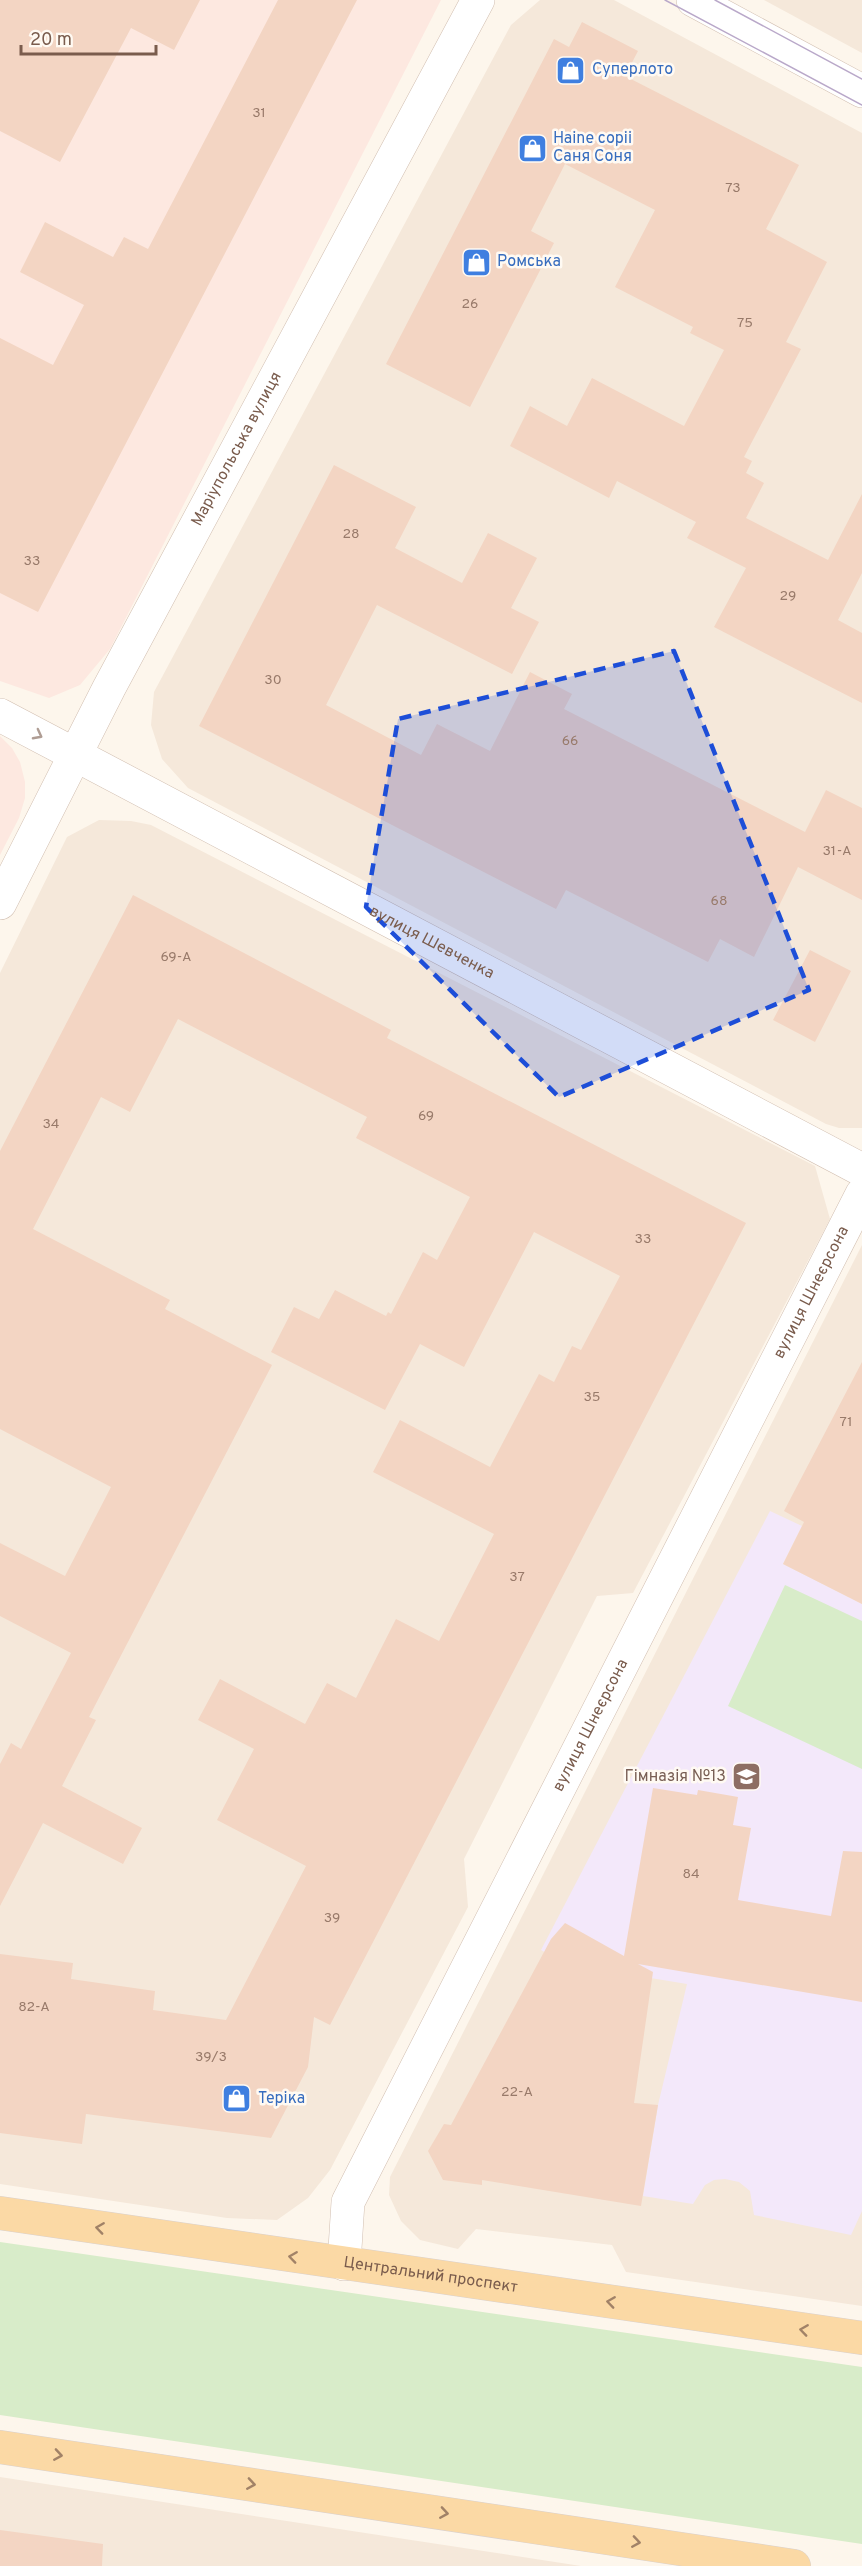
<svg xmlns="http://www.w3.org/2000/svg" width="862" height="2566" viewBox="0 0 862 2566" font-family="Overpass,sans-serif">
<rect width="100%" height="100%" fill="#fdf6ec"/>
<path fill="#f5e8da" d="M540,0H614L862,133V1128H839L826,1124L188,788L162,759L151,725L154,692L511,25Z
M764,0H862V53Z
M99,820L131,821L151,825L815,1166L830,1219L633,1593L597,1596L464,1859L468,1907L330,2170L308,2198L277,2220L227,2218L0,2184V973L67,837Z
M862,1245V2306L626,2272L612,2245L476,2229L458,2249L420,2240L401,2221L389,2195L390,2177Z
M0,2477L581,2566H0Z"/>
<path fill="#fde8e0" d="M0,0H441L110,649L80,685L49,698L0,681Z
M0,736L12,748L20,762L25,782V798L19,818L0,855Z"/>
<path fill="#f3e8fa" d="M770,1511L802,1526L783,1564L862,1604V2211L851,2235L754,2215L750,2191L739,2182L725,2179L714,2180L705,2185L693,2204L643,2196L658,2105L687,1984L566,1964L541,1950Z"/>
<path fill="#d8ecc9" d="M785,1585L862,1621V1769L728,1706Z
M0,2242L862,2367V2544L0,2415Z"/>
<path fill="#f3d5c3" d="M0,0H200L174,50L131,28L60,162L0,131Z
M278,0H357L38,612L0,593V338L53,365L84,305L20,272L45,222L113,257L124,237L148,249Z
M582,22L638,51L625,76L799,165L766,229L827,262L786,342L801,349L744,457L752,461L746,473L764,483L746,518L828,560L862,494V573L838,620L862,633V703L714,627L746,568L687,538L696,522L617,481L609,498L510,446L530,406L567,426L592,378L684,426L724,350L690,333L693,327L615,287L655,210L565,164L531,231L554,243L470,407L386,364L554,39L569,47Z
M334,465L416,507L395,548L462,583L488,533L537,558L511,608L539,622L512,674L377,605L326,705L421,755L437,724L490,751L530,672L572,694L564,709L805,832L826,790L862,808V900L798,867L754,957L720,939L708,962L566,890L556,909L199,726Z
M133,895L391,1030L387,1038L746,1223L330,2025L314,2017L308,2067L271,2138L86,2114L82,2144L0,2133V1954L73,1963L71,1979L155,1991L153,2010L226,2020L306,1866L217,1820L254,1749L198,1720L220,1679L305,1724L327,1683L356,1698L396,1619L439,1641L494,1534L373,1472L400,1420L490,1467L539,1374L554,1382L572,1346L581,1350L620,1276L534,1232L464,1367L420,1344L385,1410L271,1352L294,1307L319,1319L335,1290L386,1316L388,1312L391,1314L423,1252L437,1260L470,1197L356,1138L367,1117L178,1019L130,1112L101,1097L33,1229L170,1300L165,1309L272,1365L89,1717L96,1720L62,1786L142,1828L123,1864L43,1823L0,1906V1764L11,1743L21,1749L71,1653L0,1616V1543L65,1576L111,1487L0,1429V1151Z
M810,950L851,971L815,1042L773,1020Z
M862,1362V1604L783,1564L804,1522L784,1511Z
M653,1788L697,1795L698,1790L738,1797L733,1825L751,1828L738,1900L831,1916L843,1851L862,1852V2002L638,1964L653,1972L634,2103L658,2105L641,2206L482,2180V2185L443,2180L428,2151L444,2124L451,2125L551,1939L565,1923L624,1956Z
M0,2530L103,2544L102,2566H0Z"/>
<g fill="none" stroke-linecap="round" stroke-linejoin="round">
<defs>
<g id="minor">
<path d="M693,0L862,91"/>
<path id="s1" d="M0,715L862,1170"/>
<path id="s2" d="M0,903L109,688L478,0"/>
<path id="s3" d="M344,2264L348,2202L862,1194"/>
</g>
<g id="major">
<path id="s4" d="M0,2213L862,2338"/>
<path d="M0,2447L794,2566"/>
</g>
</defs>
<use href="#minor" stroke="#d1beb0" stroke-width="34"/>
<use href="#major" stroke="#dad1cd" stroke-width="34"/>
<use href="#minor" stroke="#fff" stroke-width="33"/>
<use href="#major" stroke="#fbd9a5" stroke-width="33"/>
<path stroke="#b9a8c9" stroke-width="1.5" d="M665,0L862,105
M715,0L862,79"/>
</g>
<defs><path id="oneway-chevron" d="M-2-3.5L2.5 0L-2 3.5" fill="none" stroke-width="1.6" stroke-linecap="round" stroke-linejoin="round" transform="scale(1.5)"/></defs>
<use stroke="#af9d94" href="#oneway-chevron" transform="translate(38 735) rotate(28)"/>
<g stroke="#a18267">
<use href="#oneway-chevron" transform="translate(100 2228) rotate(-172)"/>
<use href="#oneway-chevron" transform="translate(293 2257) rotate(-172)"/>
<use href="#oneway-chevron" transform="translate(611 2302) rotate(-172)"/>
<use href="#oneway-chevron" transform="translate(804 2330) rotate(-172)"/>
<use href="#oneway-chevron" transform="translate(58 2455) rotate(9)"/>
<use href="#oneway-chevron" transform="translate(251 2484) rotate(9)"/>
<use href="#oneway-chevron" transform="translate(444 2513) rotate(9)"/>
<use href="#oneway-chevron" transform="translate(636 2542) rotate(9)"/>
</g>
<path fill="#1d4ed8" fill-opacity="0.2" stroke="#1d4ed8" stroke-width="4.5" stroke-dasharray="12 8" stroke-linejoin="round" d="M674,651L809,990L559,1097L366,907L398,719Z"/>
<defs>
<symbol id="shop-square" viewBox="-11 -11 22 22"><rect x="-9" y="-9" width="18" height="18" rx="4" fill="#3f7fe0" stroke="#fffaf3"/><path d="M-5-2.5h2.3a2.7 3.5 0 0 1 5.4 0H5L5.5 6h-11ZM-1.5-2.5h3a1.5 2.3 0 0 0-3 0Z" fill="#fff"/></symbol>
<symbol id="school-square" viewBox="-11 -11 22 22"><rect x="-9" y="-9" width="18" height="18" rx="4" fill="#8d6e63" stroke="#fffaf3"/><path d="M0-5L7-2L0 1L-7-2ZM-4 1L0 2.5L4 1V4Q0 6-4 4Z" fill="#fff"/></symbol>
</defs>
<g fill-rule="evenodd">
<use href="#shop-square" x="554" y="54" width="33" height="33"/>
<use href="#shop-square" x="516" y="132" width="33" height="33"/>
<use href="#shop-square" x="460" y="246" width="33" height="33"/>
<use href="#school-square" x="730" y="1760" width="33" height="33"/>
<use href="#shop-square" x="220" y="2082" width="33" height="33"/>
</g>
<g text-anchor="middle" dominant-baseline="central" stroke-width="5" stroke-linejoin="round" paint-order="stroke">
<g font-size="14" fill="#987a6a">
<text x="259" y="113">31</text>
<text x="733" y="188">73</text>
<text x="470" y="304">26</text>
<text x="745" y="323">75</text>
<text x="351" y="534">28</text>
<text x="32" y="561">33</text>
<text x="788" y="596">29</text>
<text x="273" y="680">30</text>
<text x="570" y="741">66</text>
<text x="837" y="851">31-А</text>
<text x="719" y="901">68</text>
<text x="176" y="957">69-А</text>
<text x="426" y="1116">69</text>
<text x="51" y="1124">34</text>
<text x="643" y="1239">33</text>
<text x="592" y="1397">35</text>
<text x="846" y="1422">71</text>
<text x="517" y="1577">37</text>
<text x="691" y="1874">84</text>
<text x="332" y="1918">39</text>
<text x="34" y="2007">82-А</text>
<text x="211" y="2057">39/3</text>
<text x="517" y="2092">22-А</text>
</g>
<g font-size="16" fill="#366cbe" stroke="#fffaf3" text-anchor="start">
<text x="592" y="70">Суперлото</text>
<text x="553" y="139">Haine copii<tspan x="553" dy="18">Саня Соня</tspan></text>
<text x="497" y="262">Ромська</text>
<text x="258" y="2099">Теріка</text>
</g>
<g font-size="16" fill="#7a5c4d" stroke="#fffaf3">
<text stroke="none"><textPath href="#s2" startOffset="512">Маріупольська вулиця</textPath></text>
<text stroke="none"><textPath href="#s1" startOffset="488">вулиця Шевченка</textPath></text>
<text stroke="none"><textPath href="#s3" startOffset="1083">вулиця Шнеєрсона</textPath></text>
<text stroke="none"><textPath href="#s3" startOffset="597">вулиця Шнеєрсона</textPath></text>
<text stroke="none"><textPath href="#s4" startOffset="435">Центральний проспект</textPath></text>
</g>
<g font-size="16" fill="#785e54" stroke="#fffaf3" text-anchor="end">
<text x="726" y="1777">Гімназія №13</text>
</g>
</g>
<path d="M21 45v9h135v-9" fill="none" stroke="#7a5c4d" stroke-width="3"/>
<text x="30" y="45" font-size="18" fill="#7a5c4d" stroke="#fffaf3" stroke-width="4.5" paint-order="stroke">20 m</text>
</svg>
